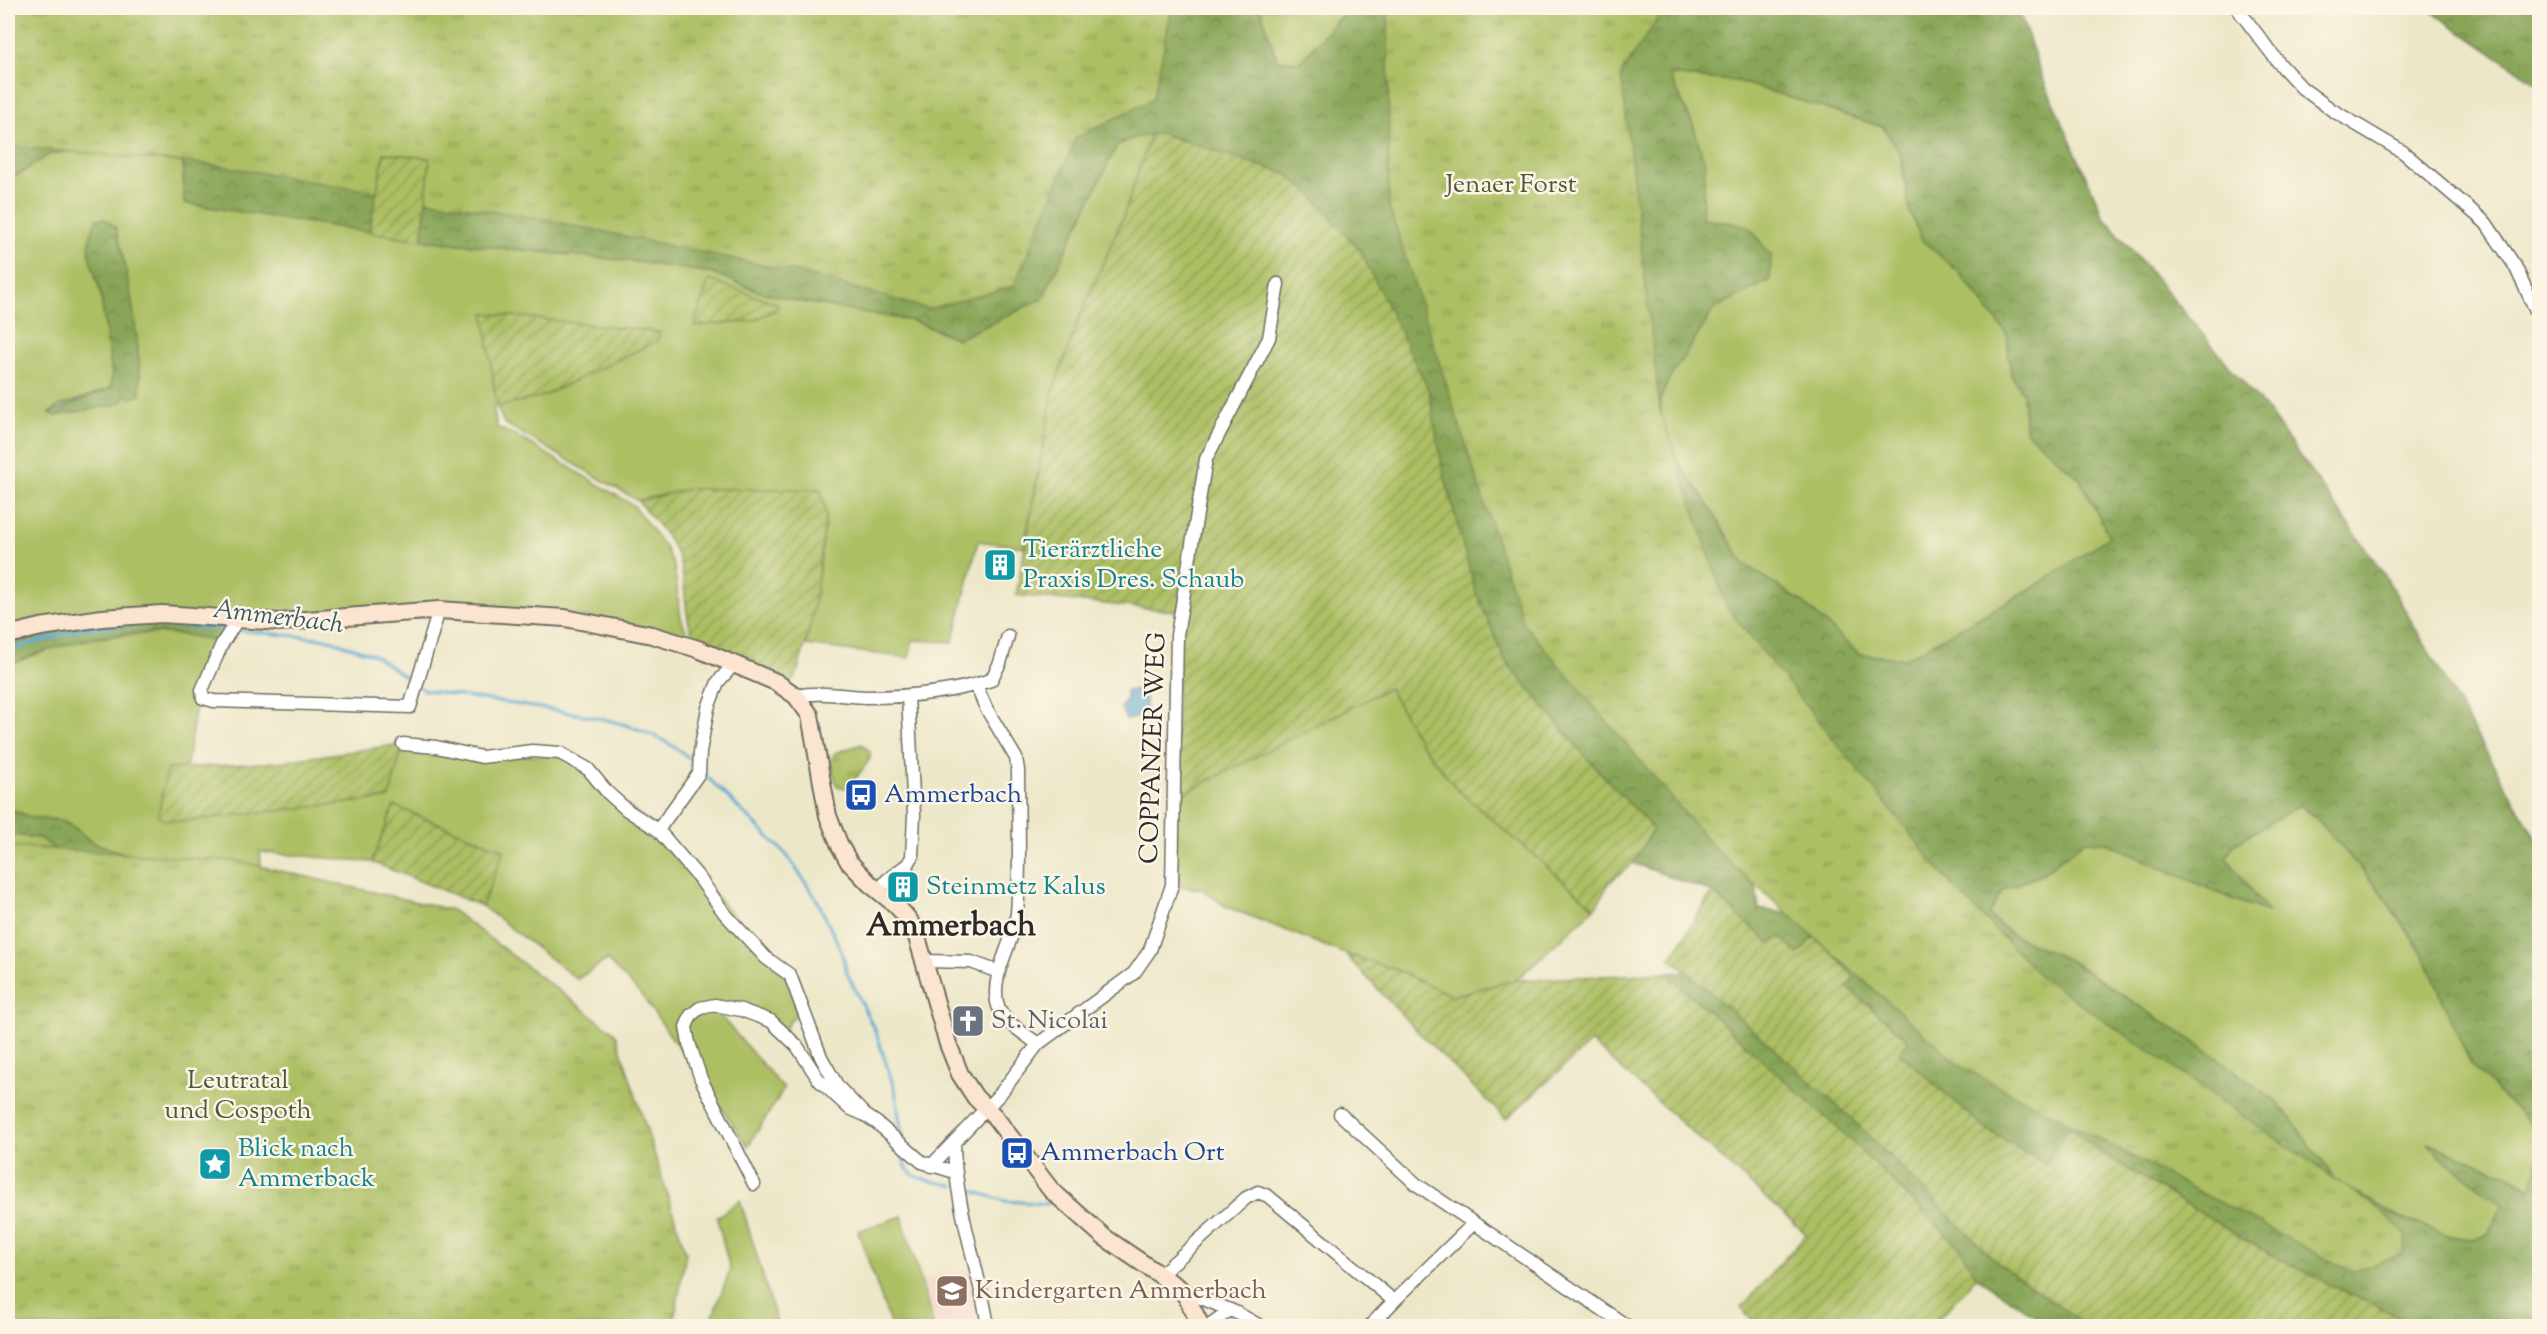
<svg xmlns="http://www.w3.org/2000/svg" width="2547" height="1334" viewBox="0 0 2547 1334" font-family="'Sorts Mill Goudy',serif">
<defs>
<pattern id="forest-crowns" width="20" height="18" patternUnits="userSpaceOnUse" patternTransform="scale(1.5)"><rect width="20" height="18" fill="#89a659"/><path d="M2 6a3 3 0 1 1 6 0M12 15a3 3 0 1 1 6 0" fill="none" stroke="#70874a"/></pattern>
<pattern id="park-tufts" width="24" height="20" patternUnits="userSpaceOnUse" patternTransform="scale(1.5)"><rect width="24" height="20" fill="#acbf63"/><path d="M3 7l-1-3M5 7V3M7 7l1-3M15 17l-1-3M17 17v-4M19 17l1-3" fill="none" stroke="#8c9b52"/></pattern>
<pattern id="garden-furrows" width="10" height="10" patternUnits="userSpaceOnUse" patternTransform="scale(1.5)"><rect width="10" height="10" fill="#acbf63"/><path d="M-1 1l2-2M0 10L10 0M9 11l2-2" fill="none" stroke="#8c9b52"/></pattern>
<pattern id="water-waves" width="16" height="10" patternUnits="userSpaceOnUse" patternTransform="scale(1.5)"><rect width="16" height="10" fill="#57a8d2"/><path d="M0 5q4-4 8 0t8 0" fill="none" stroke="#4889ab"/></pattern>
</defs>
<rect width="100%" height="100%" fill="#fcf5e5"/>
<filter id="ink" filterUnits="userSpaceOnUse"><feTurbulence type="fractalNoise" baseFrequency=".0167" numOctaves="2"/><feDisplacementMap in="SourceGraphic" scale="12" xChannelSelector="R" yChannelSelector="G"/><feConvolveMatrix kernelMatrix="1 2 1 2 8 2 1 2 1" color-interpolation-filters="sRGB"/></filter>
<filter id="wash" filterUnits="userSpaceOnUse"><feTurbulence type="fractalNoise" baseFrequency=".008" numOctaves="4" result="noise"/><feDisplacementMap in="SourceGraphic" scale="24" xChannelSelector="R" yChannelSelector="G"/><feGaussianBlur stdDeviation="1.35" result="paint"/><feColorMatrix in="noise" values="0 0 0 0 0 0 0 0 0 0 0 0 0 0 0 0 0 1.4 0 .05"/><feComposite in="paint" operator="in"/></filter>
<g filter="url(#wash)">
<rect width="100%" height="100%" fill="#ede7c9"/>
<path fill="#f7d1c8" d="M973,1269L984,1326H937L923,1280Z"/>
<path fill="#acbf63" stroke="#6c7547" stroke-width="1.5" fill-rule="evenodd" d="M1260,8H1348L1300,62L1277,60Z
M1669,75L1738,81L1883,127L1901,154L1910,212L1922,240L1959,272L2007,334L2011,375L2023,393L2026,431L2080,479L2110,537L2034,587L1905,659L1859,654L1803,603L1743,563L1706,501L1663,442L1659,401L1669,379L1715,308L1770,280L1748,226L1701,218L1704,164L1693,125Z
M1151,134L1124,215L1078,321L1053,391L1024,547L978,541L953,642L913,640L909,658L806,645L817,585L826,515L820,490L688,489L638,501L504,423L497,407L493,406L497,428L515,435L633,505L665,547L674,566L681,618L690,641L567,613L8,630V178L21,173L48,155L98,145L166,150L183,164L184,203L422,240L631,261L712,273L761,292L914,321L958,339L1042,299L1117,145L1135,136ZM122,252L140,375L129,395L125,394L114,405L49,413L60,406L111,388L112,374L100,290L95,276ZM777,309L752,321L712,324Z
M162,633L200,636L220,643L198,693L186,769H167L163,820L185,821L389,798L403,744L482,757L563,755L658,830L788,977L797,1013L785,1028L710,1004L784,1089L748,1146L643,997L607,960L577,979L482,906L504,850L394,806L372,862L260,852L262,875L8,881V834L39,838L55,849L123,853L91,842L77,829L60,820L32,818L8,808V665L72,641L114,636Z
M1389,688L1419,741L1456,788L1595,908L1516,980L1451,996L1397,970L1345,954L1225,906L1202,889L1175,886V798Z
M2300,805L2317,819L2376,886L2424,956L2471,1065L2539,1132V1154L2532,1189L2512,1177L2430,1144L2442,1158L2503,1205L2488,1234L2475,1240L2449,1236L2401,1218L2338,1183L2279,1103L2209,1052L2071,961L2014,936L1988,915L2003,890L2041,875L2085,841L2105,842L2232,899L2267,911L2226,857L2235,843Z
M740,1200L778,1326H709L730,1270L717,1217Z
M902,1216L934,1326H891L858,1231Z"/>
<path fill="url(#forest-crowns)" stroke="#5a6842" stroke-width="1.5" fill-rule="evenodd" d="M8,8H1260L1277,60L1300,62L1348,8H2018L2043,79L2104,217L2270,414L2386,577L2539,844V1132L2471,1065L2424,955L2376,886L2317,819L2300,805L2235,843L2226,857L2268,912L2232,899L2105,842L2085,841L2040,875L2003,890L1988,915L2014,936L2071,961L2209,1052L2279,1103L2338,1183L2401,1218L2449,1236L2475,1240L2488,1234L2503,1205L2442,1158L2428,1143L2512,1177L2531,1189L2539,1154V1326H2420L2332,1286L2248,1242L2098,1151L2070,1127L2044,1164L1983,1127L1899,1052L1908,1040L1846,987L1853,977L1814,937L1798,954L1769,944L1712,892L1633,863L1653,829L1584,755L1504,659L1475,590L1442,466L1429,391L1208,150C1173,135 1153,127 1117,145L1042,299L958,339L914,321L797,301L761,292L712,273L631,261L422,240L430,158L384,153L369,232L184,203L183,164L166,150L98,145L48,155L21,173L8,178ZM1669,75L1738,81L1883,127L1901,155L1910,212L1922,240L1959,272L2007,334L2011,375L2023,393L2026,431L2080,479L2109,537L2034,587L1905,659L1859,654L1803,603L1743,563L1706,501L1664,442L1660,400L1669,379L1715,308L1770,280L1771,255L1748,226L1702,218L1705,164L1693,125ZM1752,861L1796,915L1759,909Z
M2426,8H2539V85Z
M96,219H105L116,228C130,282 140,341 140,396L130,398L126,394L123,401L114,405L55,416L49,413L111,388L112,374L100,290L89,255L90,238Z
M162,618L227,625L220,643C153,620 70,638 8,665V640L41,630Z
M8,808L32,818L60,820L77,829L91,842L123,853L120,864L86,860L55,849L39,838L8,834Z
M1688,972L1849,1116L1997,1262L2087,1326H2051L1976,1277L1961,1249L1842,1132L1666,973Z"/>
<path fill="url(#park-tufts)" stroke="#6c7547" stroke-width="1.5" d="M8,8H1172L1153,99L1076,138L1014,286L928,309L797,272L547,220L215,165L8,146Z
M1388,8H1665L1621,74L1660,410L1727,608L1950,883L2040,976L2380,1210L2406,1234L2403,1254L2352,1272L1962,1067L1717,851L1523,623L1389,206Z
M862,744L870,752V759L848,789L837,786L830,761L835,753Z
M8,846L237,861L452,910L616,1034L686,1253L673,1326H8Z"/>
<path fill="url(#garden-furrows)" stroke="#6c7547" stroke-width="1.5" d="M1159,133L1286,174L1311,194L1361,252L1429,391L1442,466L1475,590L1504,659L1584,755L1653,829L1633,863L1610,882L1595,908L1456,788L1419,741L1389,688L1175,798L1178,655L1185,612L1016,595L1053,391L1078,321L1124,215L1151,134Z
M384,153L430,158L422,240L369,232Z
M709,280L778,304L777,309L752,321L694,326Z
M484,313L660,332L657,341L543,396L497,407Z
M688,489H820L826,515L817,585L811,623L795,680L791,681L697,644C682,618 688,590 680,563C673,539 653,520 638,501Z
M403,744L389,798L185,821L163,820L158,816L167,769L277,762Z
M394,806L504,850L482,906L372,862Z
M1712,892L1769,943L1780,937L1798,954L1814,937L1834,955L1854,977L1847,987L1908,1040L1900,1053L1983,1127L2044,1164L2070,1127L2098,1151L2248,1242L2332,1286L2420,1326H2087L1997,1262L1849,1116L1688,972L1670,959Z
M1345,954L1397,970L1452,996L1516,980L1666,973L1842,1132L1961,1249L1976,1277L1932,1326H1757L1741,1308L1806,1234L1591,1042L1506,1119L1415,1029Z"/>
<path fill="url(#water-waves)" stroke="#416a7e" stroke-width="1.5" d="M1140,689L1145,693L1146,711L1141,716L1126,720L1121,707L1126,700V691Z"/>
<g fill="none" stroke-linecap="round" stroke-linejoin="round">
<path stroke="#57a8d2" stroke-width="3" d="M235,630L327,639L374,655L414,683
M8,650L86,628L152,624L228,630
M420,687L424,690C460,696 497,701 533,707C589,716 653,722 695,764
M703,773L786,854L816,898L841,950L847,973L876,1033L895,1090L903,1141
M902,1150C902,1182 929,1179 954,1186
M963,1188L1005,1201L1049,1204"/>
</g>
</g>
<g filter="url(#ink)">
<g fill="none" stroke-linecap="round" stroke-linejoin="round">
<defs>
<path id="minor" d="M2237,8L2279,63L2302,88L2332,110L2403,152L2486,223L2515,266L2540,319
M237,620L222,644L202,690L203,698L214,701L410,707L439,610
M976,685L986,708L1016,758L1018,770C1018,818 1021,866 1017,913C1014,944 991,971 997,1002C1000,1020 1025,1034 1038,1044
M796,696C820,691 842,696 866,697C908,697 951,693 991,680L1000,663L1008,636
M403,744L436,747L482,757L532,751L560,753L588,769L608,793L627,810L658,830L700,879L725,914L766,958L790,975L821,1057L838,1087L865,1115
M658,830L699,773L700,752L708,708L718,682L733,665
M879,891L887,880L908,864L912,857L914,815L908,696
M925,961L971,962L999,972
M1340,1114L1416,1184L1627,1326
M954,1144C955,1206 978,1265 988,1326
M931,1166L1000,1094L1038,1044L1134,973L1150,950L1172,885L1177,635L1206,459L1269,338L1278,284
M754,1184L701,1079L689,1043L686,1027L691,1015L700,1008L715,1005L741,1010L771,1021L797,1046L819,1080L849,1108L865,1115L877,1123L922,1162L955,1172
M1161,1274L1246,1198L1258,1192L1268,1196L1394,1301L1370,1326
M1180,1289L1237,1313L1260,1326
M1394,1301L1473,1224
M1208,1326L1230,1310"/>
<path id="secondary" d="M8,635L41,627L102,618L162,614L280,622L439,610L565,618L652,635L698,649L776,682L796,696L810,715L828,816L840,846L849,862L870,884L896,905L909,920L917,937L948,1044L960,1074L975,1097L994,1116L1051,1190L1104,1237L1179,1288L1186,1296L1201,1326"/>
</defs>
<use href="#minor" stroke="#6f6d62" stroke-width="15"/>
<use href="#secondary" stroke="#6f6d62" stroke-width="20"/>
<use href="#minor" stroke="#fff" stroke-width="12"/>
<use href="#secondary" stroke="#fce5d0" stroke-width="16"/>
</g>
</g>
<defs>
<symbol id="building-square" viewBox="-11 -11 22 22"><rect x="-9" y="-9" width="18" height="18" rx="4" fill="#0f9aa8" stroke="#fcf5e5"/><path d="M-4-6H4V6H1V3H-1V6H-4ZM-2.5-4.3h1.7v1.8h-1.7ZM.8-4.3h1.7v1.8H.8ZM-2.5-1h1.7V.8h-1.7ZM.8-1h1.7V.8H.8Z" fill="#fff"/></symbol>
<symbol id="bus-square" viewBox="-11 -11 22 22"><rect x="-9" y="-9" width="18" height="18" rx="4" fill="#1a4fb4" stroke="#fcf5e5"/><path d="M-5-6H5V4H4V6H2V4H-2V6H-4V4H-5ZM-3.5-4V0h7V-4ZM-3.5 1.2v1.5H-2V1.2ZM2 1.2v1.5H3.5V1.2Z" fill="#fff"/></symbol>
<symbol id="church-square" viewBox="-11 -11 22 22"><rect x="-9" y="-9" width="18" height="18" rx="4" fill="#6b7280" stroke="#fcf5e5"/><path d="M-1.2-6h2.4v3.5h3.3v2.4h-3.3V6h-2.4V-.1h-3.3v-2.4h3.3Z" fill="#fff"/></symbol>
<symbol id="sight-square" viewBox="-11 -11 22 22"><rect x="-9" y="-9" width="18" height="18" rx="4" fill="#0f9aa8" stroke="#fcf5e5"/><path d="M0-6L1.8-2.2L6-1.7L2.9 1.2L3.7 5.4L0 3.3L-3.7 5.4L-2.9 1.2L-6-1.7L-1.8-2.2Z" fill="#fff"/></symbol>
<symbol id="school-square" viewBox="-11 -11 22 22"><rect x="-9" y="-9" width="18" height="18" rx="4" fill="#8d6e63" stroke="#fcf5e5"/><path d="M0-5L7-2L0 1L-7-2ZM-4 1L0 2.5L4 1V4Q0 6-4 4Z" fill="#fff"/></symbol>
</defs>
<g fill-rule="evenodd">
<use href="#building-square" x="981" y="546" width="38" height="38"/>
<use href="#bus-square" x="842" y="776" width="38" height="38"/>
<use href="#building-square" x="884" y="868" width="38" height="38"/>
<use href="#church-square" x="949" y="1002" width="38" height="38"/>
<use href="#bus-square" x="998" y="1134" width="38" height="38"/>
<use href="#sight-square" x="196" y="1145" width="38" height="38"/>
<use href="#school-square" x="933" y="1272" width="38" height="38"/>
</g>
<g text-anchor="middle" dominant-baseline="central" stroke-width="5" stroke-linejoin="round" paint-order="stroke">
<g font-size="26" fill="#52573c" stroke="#fcf5e5">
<text x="1511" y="185">Jenaer Forst</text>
<text x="238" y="1081">Leutratal<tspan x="238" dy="30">und Cospoth</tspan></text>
</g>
<g font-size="26" fill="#0d838f" stroke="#fcf5e5" text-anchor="start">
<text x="1023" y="550">Tierärztliche<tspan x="1023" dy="30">Praxis Dres. Schaub</tspan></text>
<text x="926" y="887">Steinmetz Kalus</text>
<text x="238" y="1149">Blick nach<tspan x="238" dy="30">Ammerback</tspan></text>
</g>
<g font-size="26" fill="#2b2b2b" stroke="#fcf5e5">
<text transform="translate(1154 748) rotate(-88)">COPPANZER WEG</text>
</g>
<g font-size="26" fill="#164399" stroke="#fcf5e5" text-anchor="start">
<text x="884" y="795">Ammerbach</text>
<text x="1040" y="1153">Ammerbach Ort</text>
</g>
<g font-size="26" fill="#5b616d" stroke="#fcf5e5" text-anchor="start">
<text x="991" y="1021">St. Nicolai</text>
</g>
<g font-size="26" fill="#785e54" stroke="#fcf5e5" text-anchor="start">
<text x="975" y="1291">Kindergarten Ammerbach</text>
</g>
<g font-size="27" font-style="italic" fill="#3a5765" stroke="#fcf5e5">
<text transform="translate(278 618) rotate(7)">Ammerbach</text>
</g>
<g font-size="32" font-weight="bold" fill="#2b2b2b" stroke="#fcf5e5">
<text x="951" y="927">Ammerbach</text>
</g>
</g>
<rect width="2547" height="1334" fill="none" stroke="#fcf5e5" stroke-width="30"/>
</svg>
